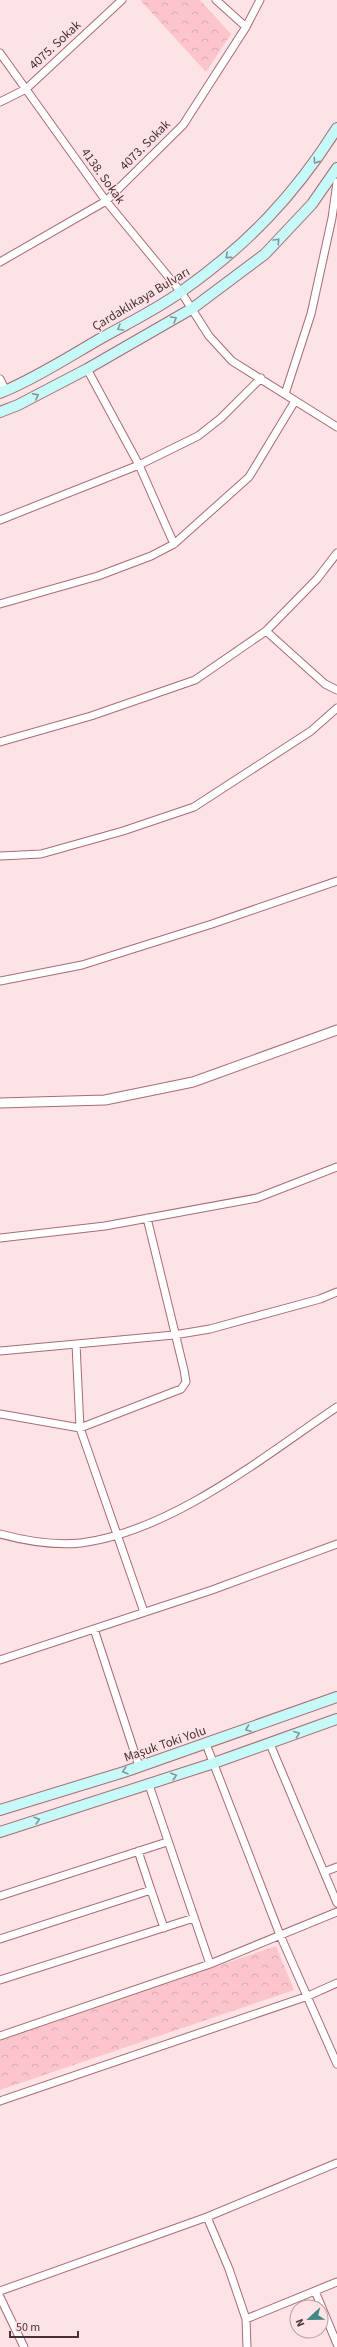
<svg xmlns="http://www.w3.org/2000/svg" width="337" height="2347" viewBox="0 0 337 2347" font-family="'Source Sans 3',sans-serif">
<defs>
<pattern id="park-crowns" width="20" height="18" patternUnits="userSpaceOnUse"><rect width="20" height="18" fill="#fbc5cb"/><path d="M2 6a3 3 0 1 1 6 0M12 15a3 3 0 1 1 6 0" fill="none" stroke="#d9aaaf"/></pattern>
</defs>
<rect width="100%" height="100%" fill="#fee3e6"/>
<path fill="url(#park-crowns)" d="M142,0H200L231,34L206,72L141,1Z
M276,1946L294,1990L0,2090V2041Z"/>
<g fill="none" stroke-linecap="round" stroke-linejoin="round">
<defs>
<path id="minor" d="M216,0L246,27
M0,53L106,201L181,292L209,336L232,361L337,427
M0,102L26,89L122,0
M0,262L106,201L183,125L246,27L260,0
M87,369L139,465L174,544
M0,379L6,391
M285,394L311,314L332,218L337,182
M0,520L139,465L198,436L221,418L261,378
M0,604L98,576L151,556L174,544L249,477L295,401
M266,631L325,684L337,690
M0,742L91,716L195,680L266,631L317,579L337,553
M0,856L41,854L123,831L194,807L311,731L337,708
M0,981L82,965L212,924L337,881
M0,1238L105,1226L257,1198L337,1167
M76,1344L80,1428L144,1612
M0,1351L174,1335L210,1329L320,1299L337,1292
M0,1414L80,1428L181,1389L186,1382L184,1370L147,1218
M0,1534C26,1541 54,1546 81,1543C172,1531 263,1457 337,1407
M94,1629L139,1766
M0,1660L212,1590L337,1544
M206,1744L280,1935L337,2064
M270,1744L337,1903
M149,1785L210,1964
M138,1851L151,1890
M324,1872L337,1867
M0,1896L167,1842
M0,1939L151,1890L164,1928
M0,1980L194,1918
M0,2036L210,1964L337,1912
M0,2101L308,1996L337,1983
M207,2217L229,2269L246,2319L247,2347
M0,2291L207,2217L337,2163
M315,2291L337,2344
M0,2297L24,2347
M246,2319L337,2282"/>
<path id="tertiary" d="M0,1103L105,1100L193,1082L337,1030"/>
<path id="secondary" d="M0,393C34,379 67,358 98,340C126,324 156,310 182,291C247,245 295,195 337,128
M0,412L18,405L87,369L193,308L265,254L312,204L337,168
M0,1810L124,1772L337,1697
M0,1832L214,1763L337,1719"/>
</defs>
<use href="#minor" stroke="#a66c74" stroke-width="9"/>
<use href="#tertiary" stroke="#a66c74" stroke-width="11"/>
<use href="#secondary" stroke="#a66c74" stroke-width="12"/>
<use href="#minor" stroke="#fff" stroke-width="7"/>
<use href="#tertiary" stroke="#fff" stroke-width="9"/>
<use href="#secondary" stroke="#c6faf8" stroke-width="10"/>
</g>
<defs><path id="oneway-chevron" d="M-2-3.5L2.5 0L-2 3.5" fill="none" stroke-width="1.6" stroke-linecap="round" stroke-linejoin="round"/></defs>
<g stroke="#889596">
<use href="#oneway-chevron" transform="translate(316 161) rotate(125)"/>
<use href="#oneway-chevron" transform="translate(277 241) rotate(-47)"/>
<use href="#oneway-chevron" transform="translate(228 256) rotate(139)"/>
<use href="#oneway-chevron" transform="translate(174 319) rotate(-30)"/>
<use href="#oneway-chevron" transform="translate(120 328) rotate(150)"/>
<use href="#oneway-chevron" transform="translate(36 396) rotate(-27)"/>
<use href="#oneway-chevron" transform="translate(248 1729) rotate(160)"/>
<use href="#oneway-chevron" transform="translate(297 1734) rotate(-20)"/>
<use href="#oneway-chevron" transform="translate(125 1771) rotate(162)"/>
<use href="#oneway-chevron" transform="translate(174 1776) rotate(-18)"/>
<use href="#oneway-chevron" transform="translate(37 1820) rotate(-18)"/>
</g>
<g text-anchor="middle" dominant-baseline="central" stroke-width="3" stroke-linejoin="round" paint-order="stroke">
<g font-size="13" fill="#493033" stroke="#fee3e6">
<text transform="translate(55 45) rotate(-43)">4075. Sokak</text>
<text transform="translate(145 145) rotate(-45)">4073. Sokak</text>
<text transform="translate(103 176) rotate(54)">4138. Sokak</text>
<text transform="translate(141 299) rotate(-31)">Çardaklıkaya Bulvarı</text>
<text transform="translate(165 1744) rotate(-19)">Maşuk Toki Yolu</text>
</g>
</g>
<g transform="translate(309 2319) rotate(248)"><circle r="19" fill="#fee3e6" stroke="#b69b9e"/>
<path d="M0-3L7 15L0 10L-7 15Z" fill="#438a86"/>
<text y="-6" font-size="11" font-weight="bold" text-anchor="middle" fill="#493033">N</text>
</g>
<path d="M10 2331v6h68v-6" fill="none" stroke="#493033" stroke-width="2"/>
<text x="16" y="2331" font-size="12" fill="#493033" stroke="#fee3e6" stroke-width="3" paint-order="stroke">50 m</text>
</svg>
